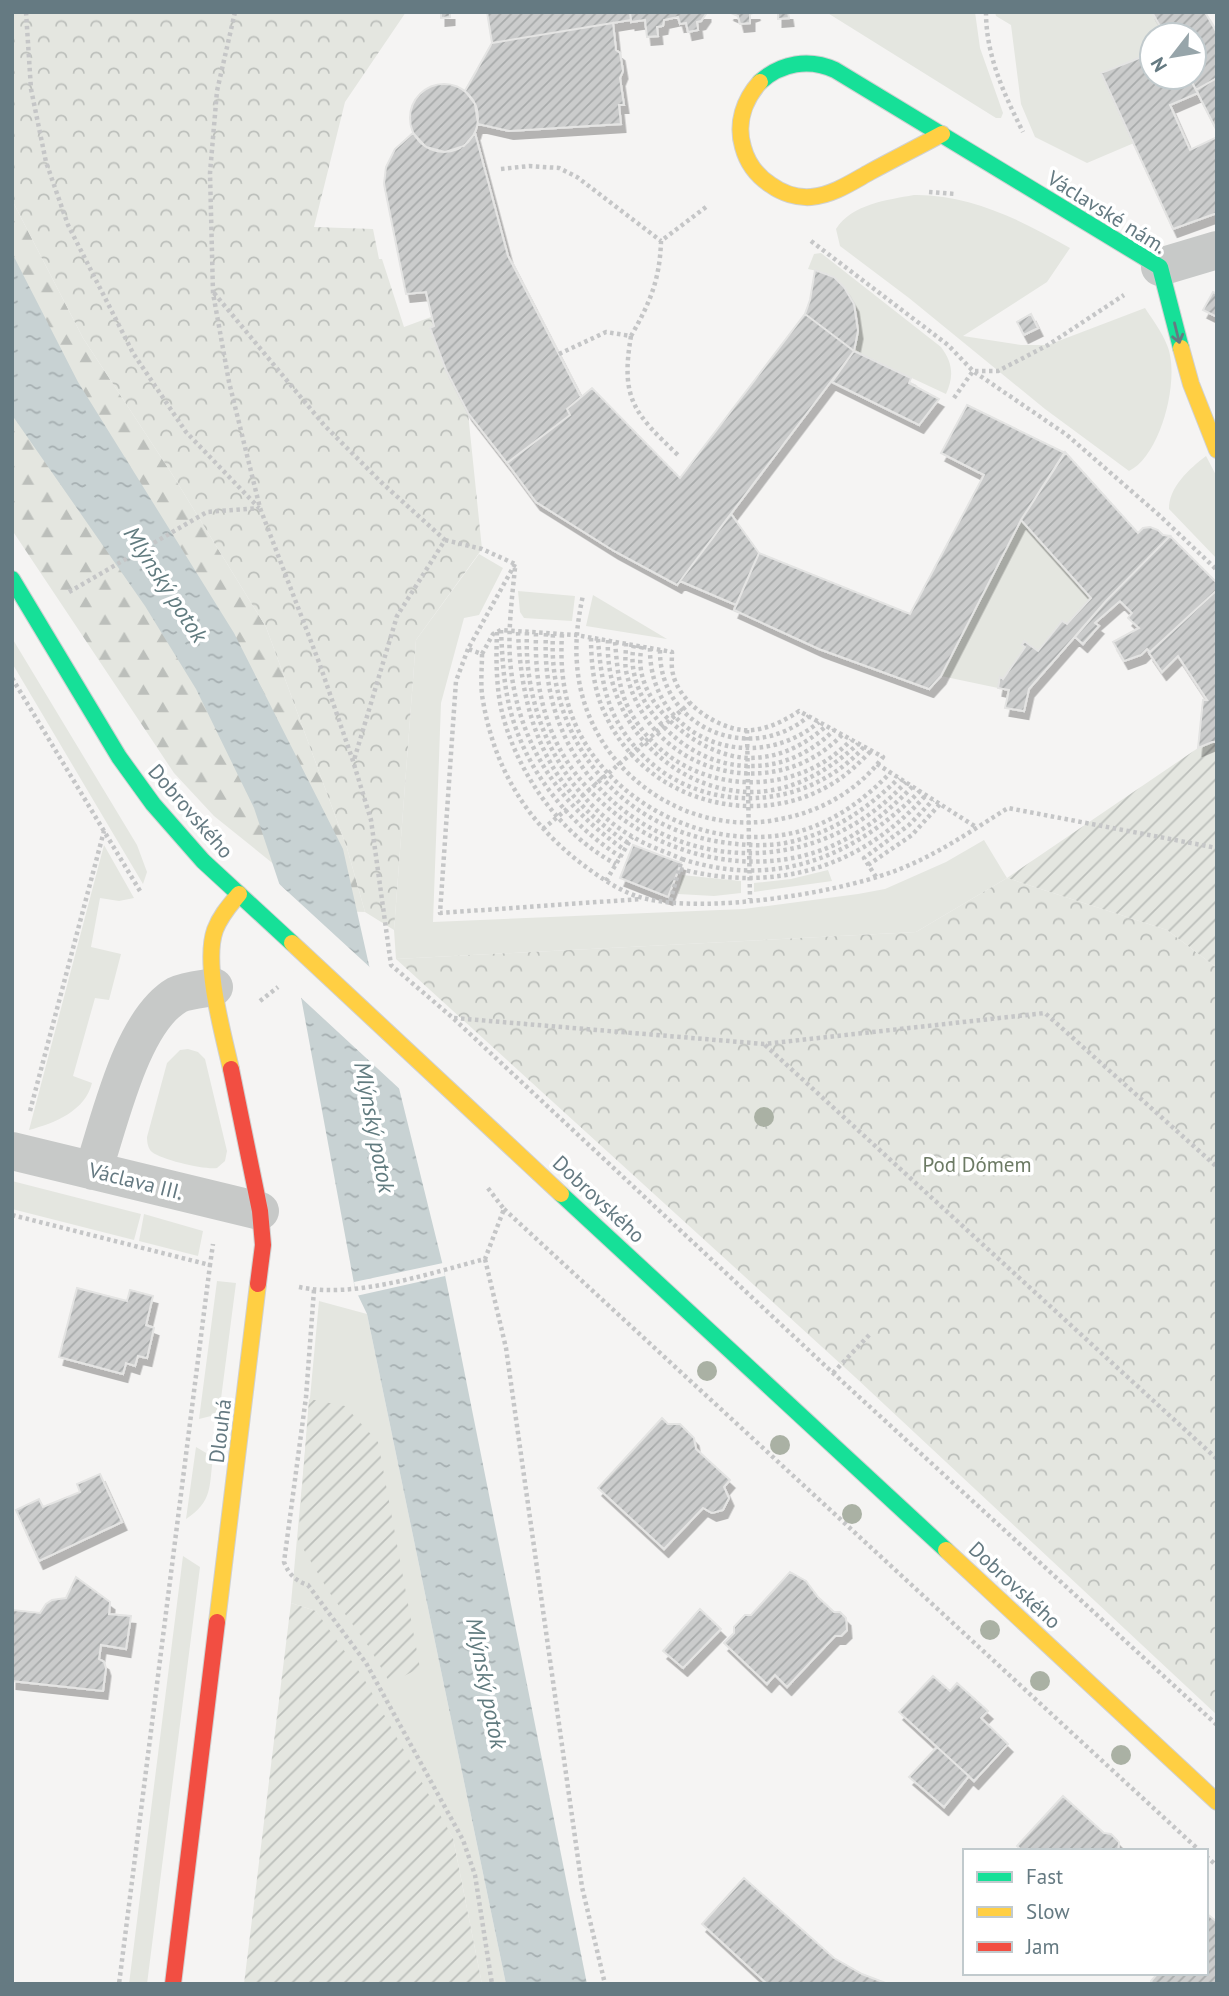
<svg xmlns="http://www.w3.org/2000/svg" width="1229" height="1996" viewBox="0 0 1229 1996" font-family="'PT Sans',sans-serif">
<defs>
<pattern id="forest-firs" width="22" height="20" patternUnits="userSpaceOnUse" patternTransform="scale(1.75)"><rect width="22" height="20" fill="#e4e6e0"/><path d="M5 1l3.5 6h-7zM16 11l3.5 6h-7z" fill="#bcbfbb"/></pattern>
<pattern id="park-crowns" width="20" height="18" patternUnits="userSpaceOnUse" patternTransform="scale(1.75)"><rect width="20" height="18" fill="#e4e6e0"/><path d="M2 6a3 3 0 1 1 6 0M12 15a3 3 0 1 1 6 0" fill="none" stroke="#bcbfbb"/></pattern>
<pattern id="garden-furrows" width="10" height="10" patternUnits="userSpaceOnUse" patternTransform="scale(1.75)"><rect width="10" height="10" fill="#e4e6e0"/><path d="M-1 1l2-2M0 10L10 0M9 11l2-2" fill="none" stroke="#bcbfbb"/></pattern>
<pattern id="water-ripples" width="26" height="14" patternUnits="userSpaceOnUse" patternTransform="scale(1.75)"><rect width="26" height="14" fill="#c8d2d3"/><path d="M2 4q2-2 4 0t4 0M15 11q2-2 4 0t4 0" fill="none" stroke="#a6afb1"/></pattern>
<pattern id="building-hatch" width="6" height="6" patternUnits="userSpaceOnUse" patternTransform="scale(1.75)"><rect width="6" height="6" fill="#cbcccc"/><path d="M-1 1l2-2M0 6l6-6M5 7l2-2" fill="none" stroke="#a8abab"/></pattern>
<filter id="shadow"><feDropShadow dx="4.5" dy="8" stdDeviation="0" flood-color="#0004"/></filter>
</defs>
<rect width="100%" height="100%" fill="#f5f4f3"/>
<path fill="#e4e6e0" d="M826,12H975L980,48L1003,113L1001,118H996Z
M995,12H1152L1165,35H1152V53L1101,73L1134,143L1087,163L1035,137L1021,104L1011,25L996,16Z
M914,195C970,194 1023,221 1070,248L1047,282L963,336L1021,345H1048L1145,308C1152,319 1162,332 1167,345C1181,377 1161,456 1129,471L1045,409L909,298L840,246L836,229C852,204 887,200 914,195Z
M821,253L941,347C953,363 954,376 946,394L854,351C869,313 847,276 808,269L814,254Z
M1206,456L1217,477V559L1169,509C1169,487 1189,469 1206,456Z
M1021,520L1091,598L1067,624L1062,621L1038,651L1024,641L1022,645L1025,647L1003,679L1000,678L998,688L941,676Z
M479,554L503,568L479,615L464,618L441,703L433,922L744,909L858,894L885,889L946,862L984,840L1007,878L916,932L396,959L394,930L416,640Z
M518,591L575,596L572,621L524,618L520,612Z
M593,595L657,633L667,639L586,626Z
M12,638L137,845L147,872L143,884L12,663Z
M104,845L134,898L119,901L100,898L91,947L121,954L109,1000L95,998L73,1076L92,1083C85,1111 55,1123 29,1130Z
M828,870L832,881L754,892V883L791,879Z
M682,875L741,881V893L714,896L678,894Z
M188,1049L198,1052L205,1059L227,1151L225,1161L217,1168C205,1170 162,1160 152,1152C148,1149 147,1142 147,1137L167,1063L180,1050Z
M12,1181L141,1214L134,1240L12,1209Z
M144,1214L203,1231L198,1256L139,1241Z
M217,1281L236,1283L219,1414L199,1419Z
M319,1301L367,1314L506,1984H482L453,1838L316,1611L291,1603Z
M196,1447L213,1457C209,1487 213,1501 186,1519Z
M183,1556L200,1567L147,1984H129Z"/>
<path fill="url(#forest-firs)" d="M12,200L83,338L172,474L266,627L347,848L365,912L332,911L214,816L174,773L12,530Z"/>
<path fill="url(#park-crowns)" d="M12,12H406L345,102L314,227L373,229L379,259H382L404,327L431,317L434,326L431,328L446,370L468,413L482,549L416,640L394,930L365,912L347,848L266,627L172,474L83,338L12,200Z
M1007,878L1167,930L1217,968V1715L855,1377L396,959L916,932Z"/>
<path fill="url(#garden-furrows)" d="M1212,742H1217V968L1167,930L1007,878L1198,748Z
M309,1399L345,1406L378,1442L420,1668L390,1683L369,1647L329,1592L298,1540Z
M291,1603L316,1611L363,1677L453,1838L482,1984H244Z"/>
<path fill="url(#water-ripples)" d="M12,253L78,382L234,633L343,849L373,983L444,1270L587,1984H506L367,1314L355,1289L281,889L254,808L196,689L145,606L12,415Z"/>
<path fill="#f5f4f3" d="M276,881L374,971L404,1093L298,995Z
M443,1263L445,1276L356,1296L354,1282Z"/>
<path fill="url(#building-hatch)" stroke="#e4e4e3" stroke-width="2" filter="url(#shadow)" d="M441,12H450V17L441,18Z
M487,12H630L631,20L492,43Z
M630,12H706V14L701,21L697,22L698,30L688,32L686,23L680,24L678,17L664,20L663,26L657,27L658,36L647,37L645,20L631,22Z
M729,12H756L750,14V23L740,24L738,16Z
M778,12H788L789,18L778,19Z
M1152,12H1205L1217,33V78L1196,90L1189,77H1194V35H1165Z
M613,23L616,50L620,53L623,71L620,78L624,105H619L621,124L509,131L478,124L475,104L465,91L492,43Z
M1152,53V77H1189L1198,93L1170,105L1190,150L1217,137V213L1173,229L1101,73Z
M1217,78V126L1215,127L1196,90Z
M410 118a34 34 0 1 1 68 0a34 34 0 1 1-68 0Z
M413,133L426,147L445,152L464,146L475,133L508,256L581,397L567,409L570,415L507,463L468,413L446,370L430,328L434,326L426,292L406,294L384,184L386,167L395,149Z
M815,270L834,277L844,287L854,304L858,331L854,351L805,314L810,300Z
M1213,292L1217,294V317L1203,310Z
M805,314L854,351L677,585L614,551L536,502L507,463L570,415L567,409L592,388L680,478Z
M1031,314L1038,328L1024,335L1017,322Z
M854,351L911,378L909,383L939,399L919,425L832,382Z
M967,405L1065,453L1021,520L941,676L929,689L819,649L734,610L759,553L910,614L984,475L941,453Z
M1065,452L1138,533L1143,528L1150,527L1158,530L1163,535L1170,536L1106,601L1029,689L1024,711L1005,708L1009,690L998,688L1000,677L1003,679L1025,647L1022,645L1024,641L1038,651L1062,621L1067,624L1091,598L1021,520Z
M731,514L759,553L736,605L680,581Z
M1170,536L1217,583V590L1150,652L1147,649L1141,655L1124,661L1113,642L1139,628L1128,618L1132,613L1120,601L1095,623L1099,626L1083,644L1075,637L1106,601Z
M1217,590V742H1212L1198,748L1203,700H1207L1178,656L1162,672L1149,653Z
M633,845L681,863L668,897L620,878Z
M77,1288L127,1301L130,1290L153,1296L146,1325L154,1328L147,1358L138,1356L135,1366L126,1363L123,1374L59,1357Z
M662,1418L668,1424H680L694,1438L696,1449L730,1480L724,1487L729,1498L723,1510L712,1513L703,1508L664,1549L598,1488Z
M100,1474L122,1522L39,1561L16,1510L39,1499L43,1507L80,1492L77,1484Z
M790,1572L806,1581L818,1597L834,1612H840L846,1618L847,1630L841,1636H835L787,1687L775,1675L767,1684L724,1643L734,1633V1627L745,1615H751Z
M76,1577L110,1602L109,1614L131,1616L126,1649L101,1645L99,1659L104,1662L106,1668L103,1691L12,1681L13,1610L40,1613L46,1604L52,1600L66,1598Z
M700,1609L721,1629L683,1668L663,1651Z
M933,1676L950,1691L957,1683L988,1711L981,1718L1008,1744L974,1781L899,1712Z
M937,1747L969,1776L944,1807L909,1777Z
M1063,1796L1104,1833L1111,1834L1119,1842L1118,1851H1022L1017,1846Z
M744,1878L834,1958L862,1974L888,1984H767L702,1924Z
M1206,1913L1217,1922V1984H1153L1151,1981L1158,1973H1206Z"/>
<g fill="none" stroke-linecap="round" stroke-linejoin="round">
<defs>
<path id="fast" d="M760,82C781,63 809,58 835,70L1160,267L1181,348
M12,579L119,757L153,804L203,861L292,943
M561,1194L946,1550"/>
<path id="slow" d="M760,82C744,100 736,123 743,147C747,162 757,176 771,185C782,193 797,198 811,197C833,195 852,182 870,172C894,159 918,147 942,134
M1181,348L1191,384L1217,450
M292,943L561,1194
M231,1069C223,1033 203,964 215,930C220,916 230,905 239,894
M946,1550L1217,1802
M217,1622L258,1284"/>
<path id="jam" d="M231,1069L260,1211L263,1245L258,1284
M173,1984L217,1622"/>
</defs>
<use href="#fast" stroke="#d0d1d1" stroke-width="18"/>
<use href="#slow" stroke="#d0d1d1" stroke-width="18"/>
<use href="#jam" stroke="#d0d1d1" stroke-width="18"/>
<path stroke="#c5c6c7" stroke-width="4.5" stroke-dasharray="3.5 3.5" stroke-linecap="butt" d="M26,12L31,89L46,162L68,225L133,353L186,432L259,508
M235,12L217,91L210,173L213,293L229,382L260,508L320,665L353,761L371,820L391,965L453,1018L833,1373L1217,1725
M986,12C986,56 1004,94 1023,132
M501,169L529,166L559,168L577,177L661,241
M929,192L955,194
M811,241L948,345L973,371L1067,435L1159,515L1217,570
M214,293L324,425L381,482L445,540L397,616L354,760
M631,336C620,400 635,414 679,456
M559,354L606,332L631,336C650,303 660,279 661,241L706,207
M954,398L973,371H998L1048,345L1124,295
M445,540L482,549L515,564
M515,564L468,649L482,654C482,669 480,686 483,701C495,770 527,822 582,864C601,878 623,894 647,899C710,913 831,894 892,872C934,857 971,831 1008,808L1217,848
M515,568C512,598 508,629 510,659C516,740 558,805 625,850
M69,592L207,512L259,508
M501,630C502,652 503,674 507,695C519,762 564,821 621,857
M497,632C496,657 496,683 501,708C515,770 559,834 616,864
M518,632C522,722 549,792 628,843
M527,632C523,712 562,796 633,837C648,846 666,852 682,859L670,902
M536,633C535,663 538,693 548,722C585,829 717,888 822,850C857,837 887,813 913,786
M546,633C535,833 770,929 906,782
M553,634C547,735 615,823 715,841C738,845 762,847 785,843C831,834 866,810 899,778
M562,634C560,666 563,698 577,728C614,807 712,853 797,832C834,822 864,800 890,773
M591,638C591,664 594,692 606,716C644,799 752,831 830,785C846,776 858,764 871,751
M598,639C600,666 603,692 615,717C664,813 793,825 864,747
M608,640C604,719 669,789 748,792C791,793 828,771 858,744
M615,642C617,663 618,685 627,705C668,792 786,808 851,740
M626,643C626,654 624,665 627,675C650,773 772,807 842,735
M634,645C629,666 637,690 648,707C692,773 776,788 834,730
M642,646C628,701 699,757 749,758C778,758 804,746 826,726
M650,648C649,739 752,778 819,722
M468,649L456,681L440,913L641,899
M660,650C659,728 750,766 809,716
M482,654L493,634L501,630L576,635L672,652C672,659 671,667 673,674C679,702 715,727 742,730C762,732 783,722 799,711L883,757C859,789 824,810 785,818C685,842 584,767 577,664C575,640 578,619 583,595
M12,678L140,891
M747,730L750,899
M877,764L976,827
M582,796L690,703
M543,829L567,809
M682,859C775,889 853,858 920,791
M868,865L912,835L940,804
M680,869C775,893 860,869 926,795
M876,877L864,858L909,825L933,800
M606,881L632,837
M260,1001L278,987
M454,1018L764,1044L1045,1013L1217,1167
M765,1045L1217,1459
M30,1111L104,831
M504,1209L1200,1851
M12,1215L210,1265L119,1984
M485,1259L506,1348L582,1887L605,1984
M211,1266L210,1265L213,1244
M299,1287C355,1299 430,1273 485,1259L504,1209L487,1187
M314,1290L306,1397L284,1562C289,1575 296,1581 308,1585L366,1663L463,1840L475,1875L492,1984
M833,1373L871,1333
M1206,1856L1217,1866"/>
<path stroke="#c7c9c8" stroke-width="38" d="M1160,267L1217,250
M12,1151L260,1211
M93,1171C110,1121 131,1022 177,995C187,990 203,989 214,987"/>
<use href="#fast" stroke="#16e098" stroke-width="16"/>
<use href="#slow" stroke="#ffcf43" stroke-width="16"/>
<use href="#jam" stroke="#f24e42" stroke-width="16"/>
</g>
<g fill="#aab1a4">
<circle cx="764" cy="1117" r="10"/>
<circle cx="707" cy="1371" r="10"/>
<circle cx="780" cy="1445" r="10"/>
<circle cx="852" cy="1514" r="10"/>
<circle cx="990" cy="1630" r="10"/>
<circle cx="1040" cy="1681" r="10"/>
<circle cx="1121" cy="1755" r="10"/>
</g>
<defs><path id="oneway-shaft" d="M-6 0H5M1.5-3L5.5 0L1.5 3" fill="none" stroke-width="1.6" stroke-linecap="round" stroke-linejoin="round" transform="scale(1.75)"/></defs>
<use stroke="#657a82" href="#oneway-shaft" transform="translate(1177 333) rotate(76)"/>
<g text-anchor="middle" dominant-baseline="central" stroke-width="7" stroke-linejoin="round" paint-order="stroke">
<g font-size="21" fill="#657a82" stroke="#fff">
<text transform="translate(1107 212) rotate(32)">Václavské nám.</text>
<text transform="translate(191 811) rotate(49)">Dobrovského</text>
<text transform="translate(136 1181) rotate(14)">Václava III.</text>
<text transform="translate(599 1199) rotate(43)">Dobrovského</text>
<text transform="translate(220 1431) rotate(-83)">Dlouhá</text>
<text transform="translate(1015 1585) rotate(43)">Dobrovského</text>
</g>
<g font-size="21" fill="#6c7a64" stroke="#fff">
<text x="977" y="1164">Pod Dómem</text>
</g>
<g font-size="23" font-style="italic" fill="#617b7f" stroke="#fff">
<text transform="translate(166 584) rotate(57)">Mlýnský potok</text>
<text transform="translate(375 1127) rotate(79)">Mlýnský potok</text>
<text transform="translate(487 1683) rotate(79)">Mlýnský potok</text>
</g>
</g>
<rect width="1229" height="1996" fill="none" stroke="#657a82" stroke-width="28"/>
<rect x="963" y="1849" width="245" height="126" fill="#ffffff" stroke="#c1cacd" stroke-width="2"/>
<rect x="977" y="1872" width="35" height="10" fill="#16e098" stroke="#c1cacd" stroke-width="2"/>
<text x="1026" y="1884" font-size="21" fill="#657a82">Fast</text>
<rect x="977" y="1907" width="35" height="10" fill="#ffcf43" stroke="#c1cacd" stroke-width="2"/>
<text x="1026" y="1919" font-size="21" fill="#657a82">Slow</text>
<rect x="977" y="1942" width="35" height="10" fill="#f24e42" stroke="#c1cacd" stroke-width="2"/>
<text x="1026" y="1954" font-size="21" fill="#657a82">Jam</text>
<g transform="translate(1173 56) rotate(239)"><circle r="33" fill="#ffffff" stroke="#c1cacd" stroke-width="2"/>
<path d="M0-5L12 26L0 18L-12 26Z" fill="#97a5aa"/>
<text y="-10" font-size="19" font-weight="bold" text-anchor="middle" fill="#657a82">N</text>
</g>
</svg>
